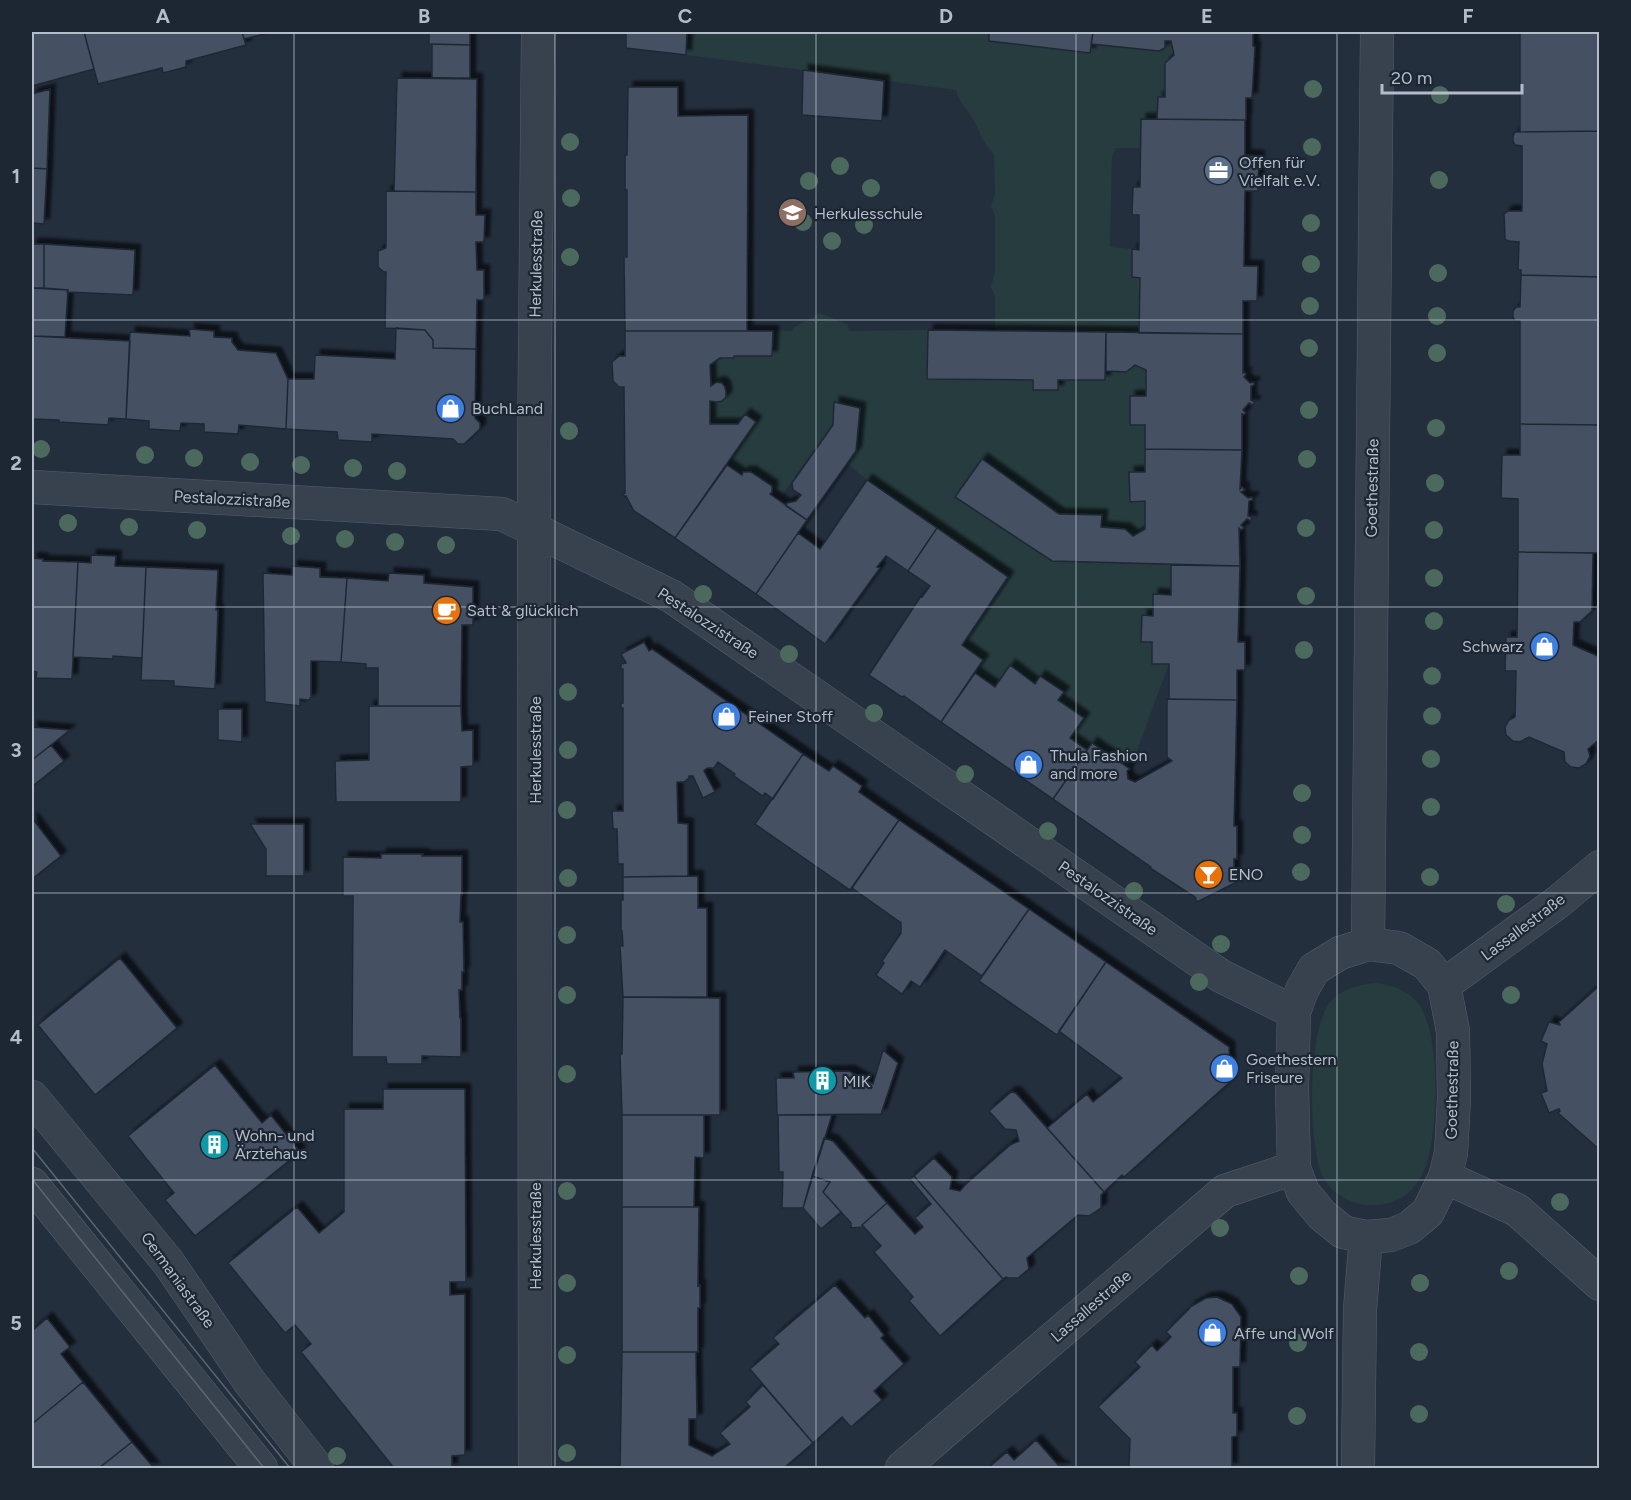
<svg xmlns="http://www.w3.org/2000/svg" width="1631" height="1500" viewBox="0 0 1631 1500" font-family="Figtree,sans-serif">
<defs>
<filter id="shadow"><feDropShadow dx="5.5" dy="-5.5" stdDeviation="1.5" flood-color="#0009"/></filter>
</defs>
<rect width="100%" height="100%" fill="#242f3e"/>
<path fill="#263c3f" d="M687,32H989V41L1090,53L1091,44L1159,51L1165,48V41H1171L1174,55L1165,63V97L1158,98L1157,119H1141V148H1116L1112,157L1110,247L1132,249V277L1140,278L1139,333L995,331V296L991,287L995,272V216L991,206L995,194L994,154C981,142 980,130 971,116C966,107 958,101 956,90L686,55Z
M820,313L848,325L849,331L928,330L927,379L1033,380V390H1058V380H1105L1106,371L1126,372L1135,365L1146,370V396L1130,397V425H1145V472L1129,473L1130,501H1145V529L1133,536L1125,529L1101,527L1102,515L1059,514L982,459L955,497L1052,561L1171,565V595L1153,594V616H1142L1141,641L1152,642V664H1169L1130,769L1092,743L1087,750L1070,738L1083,718L1058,700L1063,692L1041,676L1035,684L1010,666L995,687L975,673L983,660L962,645L1008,577L867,480L847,463L856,451L860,408L834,402L833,425L782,495L751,472H743L742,475L727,465L756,422L745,414L738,424H710V401C721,405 728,398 725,387L717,383L711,386L710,365C728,352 751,356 772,356L773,331H793V328Z
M1377,983C1392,985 1407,990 1417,1002C1441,1030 1438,1124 1428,1158C1425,1171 1418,1184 1408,1193C1397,1203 1379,1206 1365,1205C1348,1203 1329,1191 1322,1175C1308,1142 1307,1028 1331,1001C1343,988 1361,984 1377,983Z"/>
<path fill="#455162" stroke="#1f2835" stroke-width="1.5" filter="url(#shadow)" d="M32,32H84L94,69L32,86Z
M84,32H242L246,45L186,61V67L163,73L162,68L98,84Z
M242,32H273L244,39Z
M429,32H470V45L429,44Z
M626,32H687L686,55L626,48Z
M989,32H1093L1090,53L989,41Z
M1093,32H1253V46L1255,47L1252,98H1246V120L1157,119L1158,97H1165V63L1174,55L1171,41H1165V48L1159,51L1091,44Z
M1520,32H1600V131L1520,132Z
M432,44L470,45V78H432Z
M803,70L884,81L882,121L802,115Z
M397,78L477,79L476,192L394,191Z
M628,87H678V116L748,115L747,331H625L624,257H627V190H625V155H627Z
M50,89L47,169L32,168V94Z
M1141,119L1245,120V155L1259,156L1258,191H1245L1244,266H1258L1257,301H1243V334L1139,333L1140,278L1132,277V249L1139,250V215H1132L1133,187H1140Z
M1600,131V277L1521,275V270H1518L1519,242L1508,241L1505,239L1504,214L1508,211H1522V146L1515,145L1513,141V136L1515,132Z
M32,168L47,169L44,224L32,223Z
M386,191L476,192V215H485L484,242H476L477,270H484V300H477L476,349L433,348V340L425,330L385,328L386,272H384L378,267V251L386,248Z
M32,244H44V288H32Z
M44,244L135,250L133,295L67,292L68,290L44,288Z
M1521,275L1600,277V425L1520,424V321H1515L1513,317V311L1516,307H1520Z
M32,288L68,290L65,337L32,336Z
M396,328L425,330L433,340V348L476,349L475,418L480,423V429L464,444H458L453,439L372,434V442L338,440L337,432L286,429L288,379H314L315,355L395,359Z
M189,329L214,331V337L232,338V342L238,350L276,353L288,379L286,429L239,425L238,434L204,432V424L181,423L180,431L149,429V421L126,419L130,332L190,336Z
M928,330L1106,332L1105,380H1058V390H1033V380L927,379Z
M625,331H773L772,356H734V358H720L710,365L711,386L717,382L722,383L725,387L726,392V397L722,401L717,402L710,401V424H738L745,414L756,422L675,538L634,511L626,496L625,497L623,494L625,493L624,387H619L613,381L612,362L619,356H625Z
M1106,332L1243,334V373L1244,372L1246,374L1244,377L1250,383L1254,382V385L1251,386V400L1255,402L1253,405L1249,403L1243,410L1246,413L1243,415L1242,413V450L1145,449V425H1130V396H1146V370L1135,365L1126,372L1106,371Z
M32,336L130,341L126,419L109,418L108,425L59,422V420L32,419Z
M834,402L860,408L856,451L807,520L786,506L787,503L796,501L801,495L793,490L792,483L833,425Z
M1520,424L1600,425V553L1518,552V499L1501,498L1502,455H1520Z
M1145,449L1242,450L1240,489L1242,487L1245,490L1241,492L1248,498L1252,497L1253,500L1249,501L1248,516L1252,517L1251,521L1247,519L1241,525L1244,528L1241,530L1239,528L1240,566L1052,561L955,497L982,459L1059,514L1102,515L1101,527L1125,529L1133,536L1145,529V501L1130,502L1129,472H1145Z
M727,465L742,475L743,472H751L772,486V492L770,494L807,520L756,594L675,538Z
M867,480L937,528L908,571L886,556L877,567L880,568L825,644L756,594L798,533L820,549Z
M937,528L1008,577L962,645L983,660L941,722L904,696L902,697L869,675L921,596L922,597L930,586L908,571Z
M1518,552L1593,553L1592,611L1580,622H1574L1573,645L1600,657V739L1588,749L1590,756L1586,764L1579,768L1571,767L1565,762L1564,752L1529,737L1520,742L1513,741L1506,735L1505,727L1509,720L1515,717L1516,671H1505L1506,637H1517Z
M91,555L116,556L115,566L146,567L142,658L113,656V659L73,657L78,562L91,563Z
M32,558L43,559V561L78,562L72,679L36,678L37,672L32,671Z
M1171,565L1240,566L1238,642H1245V670H1237V700L1169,699V664H1152V642H1141L1142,615L1153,616V594L1171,595Z
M292,566L320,568V577L347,578L341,662L311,661V697L309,700L300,699V706L265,702L263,573L292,575Z
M146,567L218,570L216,610H218L215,689L174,686V681L141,680Z
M389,573L424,575V583L473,587V625H462L461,706H378V668H366V664L341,662L347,578L388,581Z
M644,642L649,651L652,649L803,754L773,799L765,793L763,796L734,776L735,774L718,762L714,768H707L704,771L715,792L703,798L693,776H689V778L684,782H677L678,823L688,824V876L623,877V864H618L617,829H613L612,811H623V708H621V703H623V669H621V664L626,663L621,654Z
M1010,665L1035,684L1040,676L1064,692L1058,700L1084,718L1070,738L1087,750L1053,799L941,722L975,673L995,687Z
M1167,699L1237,700L1234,826H1237V859H1234V877L1237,882L1197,902L1195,897L1150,868L1151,867L1053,799L1092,743L1130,769L1127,771L1128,779L1135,782L1172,761L1167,757Z
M369,706H461L462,731L473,730V766L461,767V802H336L335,761L369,760Z
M218,709H242V742L218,740Z
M32,727L70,730L32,760Z
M51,745L64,761L34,785L32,782V760Z
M803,754L829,771L833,766L862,786L859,792L899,820L850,890L755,824Z
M32,818L61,856L32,879Z
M899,820L1029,909L982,976L945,950L920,987L911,981L902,994L876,975L884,963L882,961L901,933V923L852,888Z
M250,824H304V876H266V849Z
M381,854H423L422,856H462V895H461L460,922H463L464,972H462V990H459L460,1018H461V1057L422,1056V1064H387L386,1057H352L353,896H343V857L381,858Z
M698,876V908H707V997H623L620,946H623L622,931H621V900H623V877Z
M1029,909L1106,962L1057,1035L979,981Z
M120,958L177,1028L95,1095L38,1025Z
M1106,962L1229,1047L1231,1081L1124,1177L1122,1175L1104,1192L1047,1128L1087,1094L1093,1102L1122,1078L1059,1031Z
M1599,986H1600V1150L1558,1113L1560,1111L1559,1109L1549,1113L1541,1093L1547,1091L1542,1064L1547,1044L1541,1041L1549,1022L1560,1025L1559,1022Z
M623,997L720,998V1115H622L620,1054H622Z
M883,1050L898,1063L881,1114L777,1115L776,1078H794L793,1072L849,1071L873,1084Z
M215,1065L262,1123L271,1115L300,1152L195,1236L165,1200L174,1193L128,1136Z
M383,1089H465L466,1282H450V1295L465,1294V1455L452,1456V1468H394L301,1352L311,1344L295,1325L285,1333L228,1263L297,1207L319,1233L344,1212V1109H383Z
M1011,1092L1016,1093L1104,1192L1101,1195V1208L1089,1216L1078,1215L1027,1258L1029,1269L1018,1278H1008L1006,1277L1003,1279L914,1176L934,1158L952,1177L950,1189L960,1191L966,1184L1010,1145L1019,1141L1016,1130L1005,1129L989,1111Z
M622,1115H704V1158L695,1157L694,1207H622Z
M778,1115H832L803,1208H782L783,1172H779Z
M824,1138L833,1141L887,1203L862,1225L864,1227L851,1228V1223L823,1192L830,1182L812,1176Z
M812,1176L830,1182L823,1192L841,1212L821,1229L803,1208Z
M914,1176L1003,1279L940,1336L909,1301L913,1297L874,1252L881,1246L862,1225L887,1203L915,1234L923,1227L915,1218L931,1204L910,1179Z
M622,1207H699L698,1286L700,1285V1308H698V1352H622Z
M835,1285L865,1318L868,1315L884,1335L881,1338L904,1364L874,1391L882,1400L851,1427L842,1417L813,1443L750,1369L779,1344L773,1338Z
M1217,1297L1232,1304L1241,1317L1240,1367H1233V1413H1237V1436L1232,1437V1468H1132L1129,1466L1130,1439L1098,1407L1140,1367L1135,1362L1152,1345L1157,1351L1171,1337L1166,1332L1190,1308V1307L1206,1298Z
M47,1318L70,1347L61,1354L83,1382L32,1424V1331Z
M622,1352H696L697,1419H689V1445L712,1456L730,1444L720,1433L750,1407L746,1402L763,1385L813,1443L784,1468H620Z
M83,1382L132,1442L99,1468H32V1424Z
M1036,1440L1060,1467L1062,1466L1064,1468H988L1007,1452L1014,1460Z
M132,1442L154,1468H99Z"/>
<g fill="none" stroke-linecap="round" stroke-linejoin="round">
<defs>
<path id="minor" d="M32,487L502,514L671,596L1221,976L1294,1012
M1368,944L1377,32
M1368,944L1399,948L1427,964L1444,985L1453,1031L1454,1098L1451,1153L1445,1177L1428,1212L1409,1228L1391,1235L1366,1237L1343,1232L1322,1215L1303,1192L1294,1168L1292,1089L1294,1012L1302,990L1314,969L1340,953Z
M1444,985L1558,902L1600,867
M1445,1177L1517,1210L1600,1284
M535,1468L534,457L538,32
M902,1468L1225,1191L1294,1168
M1358,1468L1360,1309L1366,1237"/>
<path id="tertiary" d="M32,1097L168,1262L249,1381L317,1468
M32,1184L261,1468"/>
</defs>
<use href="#minor" stroke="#565f6c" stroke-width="34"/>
<use href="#tertiary" stroke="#565f6c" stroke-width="34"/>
<use href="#minor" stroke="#38414e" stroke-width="33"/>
<use href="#tertiary" stroke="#38414e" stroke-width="33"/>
<path stroke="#5a6575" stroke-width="1.5" d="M32,1148L290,1468
M32,1179L264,1468"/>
</g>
<g fill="#4b6a5d">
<circle cx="1313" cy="89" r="9"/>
<circle cx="1440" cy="95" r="9"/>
<circle cx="570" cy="142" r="9"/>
<circle cx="1312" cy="147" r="9"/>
<circle cx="840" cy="166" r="9"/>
<circle cx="1439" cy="180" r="9"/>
<circle cx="809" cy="181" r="9"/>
<circle cx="871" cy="188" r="9"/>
<circle cx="571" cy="198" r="9"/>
<circle cx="803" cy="222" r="9"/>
<circle cx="1311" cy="223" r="9"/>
<circle cx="864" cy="225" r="9"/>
<circle cx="832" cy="241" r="9"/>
<circle cx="570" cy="257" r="9"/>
<circle cx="1311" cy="264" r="9"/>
<circle cx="1438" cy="273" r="9"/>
<circle cx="1310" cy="306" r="9"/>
<circle cx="1437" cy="316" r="9"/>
<circle cx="1309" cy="348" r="9"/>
<circle cx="1437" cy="353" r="9"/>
<circle cx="1309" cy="410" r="9"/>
<circle cx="1436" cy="428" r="9"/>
<circle cx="569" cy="431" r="9"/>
<circle cx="41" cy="449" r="9"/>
<circle cx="145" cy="455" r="9"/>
<circle cx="194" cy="458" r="9"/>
<circle cx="1307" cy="459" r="9"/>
<circle cx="250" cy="462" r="9"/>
<circle cx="301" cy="465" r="9"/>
<circle cx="353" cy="468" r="9"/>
<circle cx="397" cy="471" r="9"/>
<circle cx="1435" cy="483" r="9"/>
<circle cx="68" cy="523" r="9"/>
<circle cx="129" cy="527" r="9"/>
<circle cx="1306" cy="528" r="9"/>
<circle cx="197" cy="530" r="9"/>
<circle cx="1434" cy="530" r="9"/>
<circle cx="291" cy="536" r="9"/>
<circle cx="345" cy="539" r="9"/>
<circle cx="395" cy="542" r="9"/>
<circle cx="446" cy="545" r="9"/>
<circle cx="1434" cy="578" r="9"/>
<circle cx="703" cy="594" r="9"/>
<circle cx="1306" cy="596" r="9"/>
<circle cx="1434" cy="621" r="9"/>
<circle cx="1304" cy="650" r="9"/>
<circle cx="789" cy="654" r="9"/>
<circle cx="1432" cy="676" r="9"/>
<circle cx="568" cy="692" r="9"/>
<circle cx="874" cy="713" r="9"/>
<circle cx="1432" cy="716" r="9"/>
<circle cx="568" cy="750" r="9"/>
<circle cx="1431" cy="759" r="9"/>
<circle cx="965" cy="774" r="9"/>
<circle cx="1302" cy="793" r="9"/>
<circle cx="1431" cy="807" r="9"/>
<circle cx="567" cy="810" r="9"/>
<circle cx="1048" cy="831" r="9"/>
<circle cx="1302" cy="835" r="9"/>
<circle cx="1301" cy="872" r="9"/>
<circle cx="1430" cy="877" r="9"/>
<circle cx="568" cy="878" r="9"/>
<circle cx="1134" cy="891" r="9"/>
<circle cx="1506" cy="904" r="9"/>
<circle cx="567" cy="935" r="9"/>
<circle cx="1221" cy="944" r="9"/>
<circle cx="1199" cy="982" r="9"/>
<circle cx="567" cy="995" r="9"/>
<circle cx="1511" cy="995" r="9"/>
<circle cx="567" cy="1074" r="9"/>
<circle cx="567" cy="1191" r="9"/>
<circle cx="1560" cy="1202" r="9"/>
<circle cx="1220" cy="1228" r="9"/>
<circle cx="1509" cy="1271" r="9"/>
<circle cx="1299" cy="1276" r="9"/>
<circle cx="567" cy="1283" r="9"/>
<circle cx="1420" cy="1283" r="9"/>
<circle cx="1298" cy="1343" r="9"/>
<circle cx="1419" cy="1352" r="9"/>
<circle cx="567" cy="1355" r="9"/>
<circle cx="1419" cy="1414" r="9"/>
<circle cx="1297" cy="1416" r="9"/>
<circle cx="567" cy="1453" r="9"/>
<circle cx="337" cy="1456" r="9"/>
</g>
<path fill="none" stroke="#b4bcc9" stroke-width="1.5" stroke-opacity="0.55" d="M294,32V1468M555,32V1468M816,32V1468M1076,32V1468M1337,32V1468M32,320H1600M32,607H1600M32,893H1600M32,1180H1600"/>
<defs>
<symbol id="office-disc" viewBox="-11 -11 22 22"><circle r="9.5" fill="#5c6f8a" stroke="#1d2633"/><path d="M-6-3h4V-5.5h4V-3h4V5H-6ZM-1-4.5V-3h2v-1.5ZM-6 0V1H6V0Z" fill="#fff"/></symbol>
<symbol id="school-disc" viewBox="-11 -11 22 22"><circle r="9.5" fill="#8d6e63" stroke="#1d2633"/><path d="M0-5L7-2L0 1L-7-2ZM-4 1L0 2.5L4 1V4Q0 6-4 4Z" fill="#fff"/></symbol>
<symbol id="shop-disc" viewBox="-11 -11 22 22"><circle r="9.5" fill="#3f7fe0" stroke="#1d2633"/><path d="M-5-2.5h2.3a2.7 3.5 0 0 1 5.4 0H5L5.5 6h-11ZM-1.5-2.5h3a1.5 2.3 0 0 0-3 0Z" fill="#fff"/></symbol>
<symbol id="cafe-disc" viewBox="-11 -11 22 22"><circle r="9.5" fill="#e8710a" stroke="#1d2633"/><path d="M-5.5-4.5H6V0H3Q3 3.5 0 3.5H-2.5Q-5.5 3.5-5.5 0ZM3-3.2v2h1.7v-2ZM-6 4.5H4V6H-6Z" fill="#fff"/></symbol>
<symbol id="bar-disc" viewBox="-11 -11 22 22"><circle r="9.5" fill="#e8710a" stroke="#1d2633"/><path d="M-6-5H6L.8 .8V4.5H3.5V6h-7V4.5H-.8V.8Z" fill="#fff"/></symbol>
<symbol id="building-disc" viewBox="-11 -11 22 22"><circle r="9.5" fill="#0f9aa8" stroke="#1d2633"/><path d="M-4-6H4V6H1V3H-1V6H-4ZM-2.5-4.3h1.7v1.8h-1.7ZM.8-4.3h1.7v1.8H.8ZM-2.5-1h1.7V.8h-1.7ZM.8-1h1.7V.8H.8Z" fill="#fff"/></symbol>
</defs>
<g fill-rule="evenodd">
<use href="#office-disc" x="1202" y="154" width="33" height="33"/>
<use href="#school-disc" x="776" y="196" width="33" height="33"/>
<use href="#shop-disc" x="434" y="392" width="33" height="33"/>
<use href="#cafe-disc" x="430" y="594" width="33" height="33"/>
<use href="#shop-disc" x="1528" y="630" width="33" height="33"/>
<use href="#shop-disc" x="710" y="700" width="33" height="33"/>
<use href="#shop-disc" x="1012" y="748" width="33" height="33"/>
<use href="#bar-disc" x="1192" y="858" width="33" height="33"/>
<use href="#shop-disc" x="1208" y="1052" width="33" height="33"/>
<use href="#building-disc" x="806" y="1064" width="33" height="33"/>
<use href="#building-disc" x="198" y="1128" width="33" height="33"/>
<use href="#shop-disc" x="1196" y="1316" width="33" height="33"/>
</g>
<g text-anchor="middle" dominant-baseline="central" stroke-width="4.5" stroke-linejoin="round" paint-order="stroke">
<g font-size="16" fill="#b4bcc9" stroke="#1d2633" text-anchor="start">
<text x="1239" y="162">Offen für<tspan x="1239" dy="18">Vielfalt e.V.</tspan></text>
<text x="814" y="213">Herkulesschule</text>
<text x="472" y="408">BuchLand</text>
<text x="467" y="610">Satt &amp; glücklich</text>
<text x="1523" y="646" text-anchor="end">Schwarz</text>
<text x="748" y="716">Feiner Stoff</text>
<text x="1050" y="755">Thula Fashion<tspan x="1050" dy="18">and more</tspan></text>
<text x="1229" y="874">ENO</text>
<text x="1246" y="1059">Goethestern<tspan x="1246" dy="18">Friseure</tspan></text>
<text x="843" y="1081">MIK</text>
<text x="235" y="1135">Wohn- und<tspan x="235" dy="18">Ärztehaus</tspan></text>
<text x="1234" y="1333">Affe und Wolf</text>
</g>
<g font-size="16" fill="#b4bcc9" stroke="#1d2633">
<text transform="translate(536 264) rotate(-89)">Herkulesstraße</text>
<text transform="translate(1372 488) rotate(-89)">Goethestraße</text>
<text transform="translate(232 499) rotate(3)">Pestalozzistraße</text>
<text transform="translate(708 623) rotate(33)">Pestalozzistraße</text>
<text transform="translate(535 750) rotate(-90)">Herkulesstraße</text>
<text transform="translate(1108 898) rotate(35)">Pestalozzistraße</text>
<text transform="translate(1523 927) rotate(-37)">Lassallestraße</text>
<text transform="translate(1452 1090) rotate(-89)">Goethestraße</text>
<text transform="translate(535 1236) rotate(-90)">Herkulesstraße</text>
<text transform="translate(178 1280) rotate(54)">Germaniastraße</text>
<text transform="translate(1091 1306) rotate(-41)">Lassallestraße</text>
</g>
</g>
<rect width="1631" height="1500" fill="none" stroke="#1d2633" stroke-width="66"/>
<path d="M1382 84v9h140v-9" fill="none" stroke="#b4bcc9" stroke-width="3"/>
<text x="1391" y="84" font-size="18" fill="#b4bcc9" stroke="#1d2633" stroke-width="4.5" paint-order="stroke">20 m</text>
<rect x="33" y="33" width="1565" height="1434" fill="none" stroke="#b4bcc9" stroke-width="2"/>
<g font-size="20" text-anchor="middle" font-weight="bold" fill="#b4bcc9">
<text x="163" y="23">A</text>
<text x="424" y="23">B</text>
<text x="685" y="23">C</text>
<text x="946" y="23">D</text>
<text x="1207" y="23">E</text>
<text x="1468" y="23">F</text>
<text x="16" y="183">1</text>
<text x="16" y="470">2</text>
<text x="16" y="757">3</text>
<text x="16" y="1044">4</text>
<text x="16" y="1330">5</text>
</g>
</svg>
